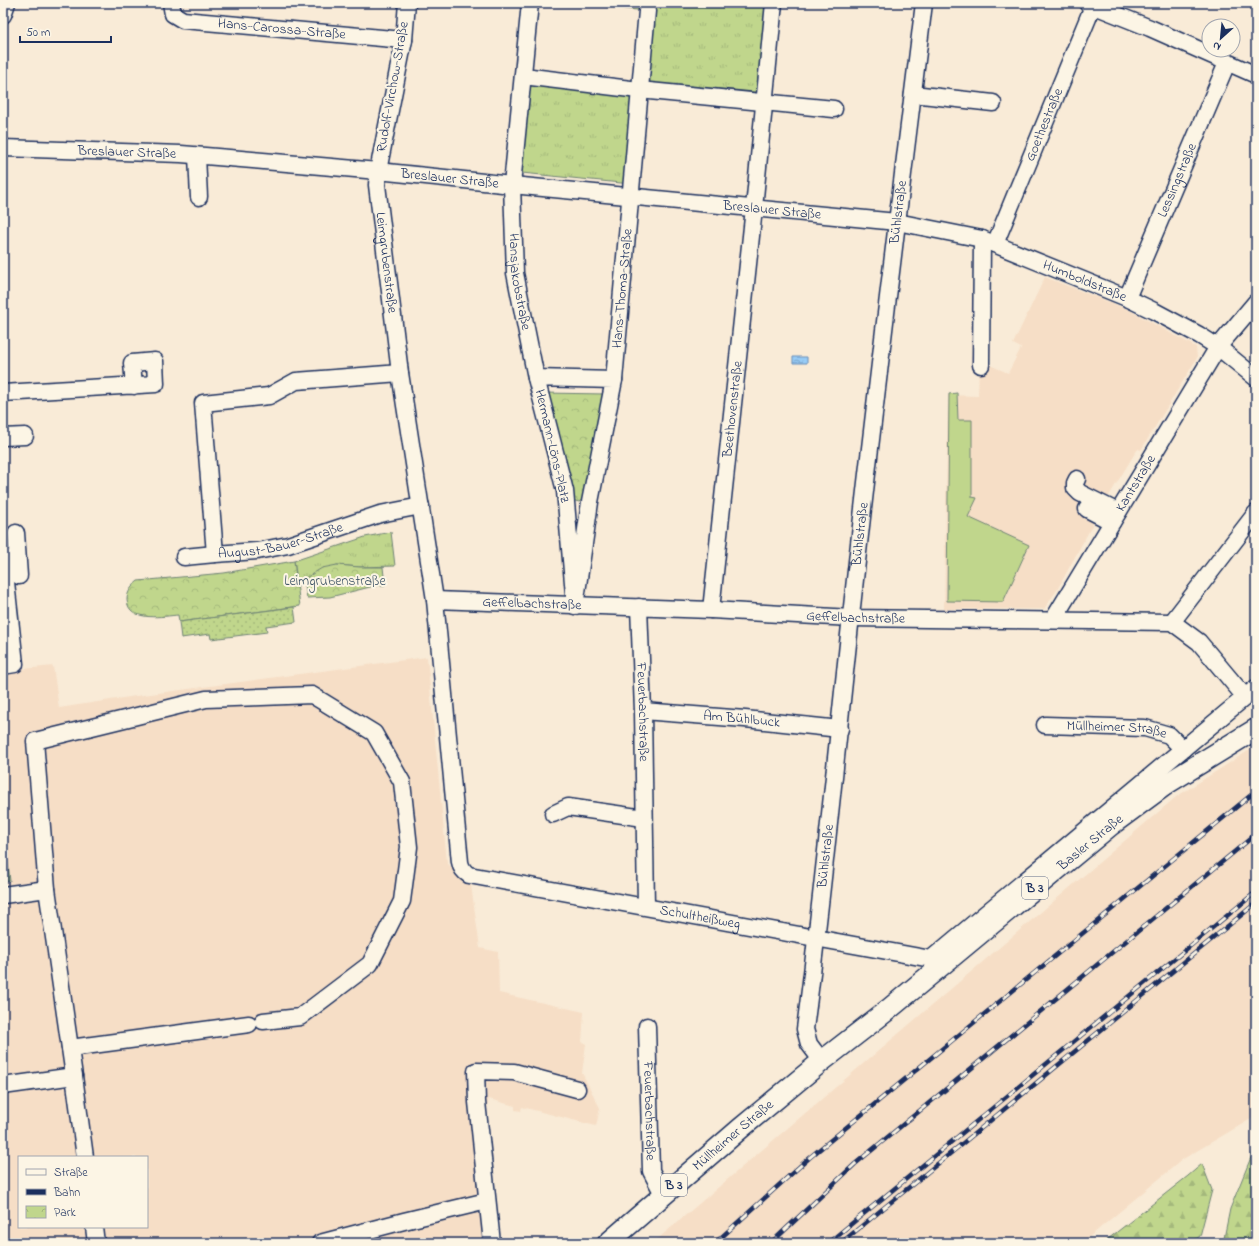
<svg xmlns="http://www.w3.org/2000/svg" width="1259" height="1246" viewBox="0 0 1259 1246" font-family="'Indie Flower',sans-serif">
<defs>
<pattern id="grass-tufts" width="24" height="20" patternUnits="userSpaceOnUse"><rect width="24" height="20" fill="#c0d68c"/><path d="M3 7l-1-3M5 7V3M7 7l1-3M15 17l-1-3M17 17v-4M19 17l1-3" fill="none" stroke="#a4b87b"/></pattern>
<pattern id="forest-firs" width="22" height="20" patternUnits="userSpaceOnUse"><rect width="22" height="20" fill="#c0d68c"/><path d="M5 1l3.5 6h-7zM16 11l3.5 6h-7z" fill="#a4b87b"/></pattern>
<pattern id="park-crowns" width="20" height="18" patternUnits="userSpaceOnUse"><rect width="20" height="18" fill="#c0d68c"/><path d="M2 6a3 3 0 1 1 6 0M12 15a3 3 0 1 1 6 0" fill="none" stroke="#a4b87b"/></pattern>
<pattern id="garden-dots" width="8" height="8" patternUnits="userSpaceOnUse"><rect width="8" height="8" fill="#c0d68c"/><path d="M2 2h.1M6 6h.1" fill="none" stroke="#a4b87b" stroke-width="1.8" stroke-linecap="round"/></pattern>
<pattern id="water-ripples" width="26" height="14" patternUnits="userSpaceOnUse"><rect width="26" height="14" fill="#98ccf6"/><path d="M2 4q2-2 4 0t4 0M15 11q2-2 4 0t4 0" fill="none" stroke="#7ba6ca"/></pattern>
</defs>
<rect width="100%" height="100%" fill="#f9ebd7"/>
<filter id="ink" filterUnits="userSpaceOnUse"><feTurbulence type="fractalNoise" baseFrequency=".025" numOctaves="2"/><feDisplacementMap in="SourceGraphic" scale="8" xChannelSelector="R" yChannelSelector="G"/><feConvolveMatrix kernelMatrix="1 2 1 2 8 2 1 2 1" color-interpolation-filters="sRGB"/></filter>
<g filter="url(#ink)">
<path fill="#f6dec6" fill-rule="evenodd" d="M1045,277L1127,309L1196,347L1197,358L1141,450L1138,449L1135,453L1101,509L1057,590L1044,609H944L948,395L978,396L979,367L985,363L1008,373L1021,348L1013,344Z
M427,657L447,863L471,885L480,948L498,952L499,993L584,1012L582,1042L586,1044L582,1073L600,1108L596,1126L522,1107L521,1111L515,1110V1106L489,1099L486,1113L495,1243H3V671L53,666L59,708L136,696ZM19,1157H147V1227H19Z
M1256,746V1116L1183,1159L1082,1243H653L1176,797Z"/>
<path fill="url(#grass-tufts)" stroke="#6e8275" d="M567,3H774L764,102L640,90L631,184L512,172L523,76L639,90L647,11Z
M391,532L395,566L360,567L337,565L304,579L298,586L294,561L365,537Z
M3,820L10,881L3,882Z"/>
<path fill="url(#forest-firs)" stroke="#6e8275" d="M1256,1145V1243H1223L1230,1209Z
M1202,1164L1212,1190L1200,1236L1191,1243H1103L1188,1176Z"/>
<path fill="url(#park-crowns)" stroke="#6e8275" d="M543,393L606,394L586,497L579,502L572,500Z
M294,561L300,606L179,622L178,615C165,616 128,623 127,600C127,592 132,586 138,581L224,573Z
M337,565L360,567H383L385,585L374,586L330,597L307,598L304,579L322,568Z"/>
<path fill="url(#garden-dots)" stroke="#6e8275" d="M294,607L296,622L266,626L267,632L211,639L210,634L181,638L179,622Z"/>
<path fill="#c0d68c" stroke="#6e8275" d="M957,393L958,420H972V497L977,498L968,517L1029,545L1003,602L947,601L949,394Z"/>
<path fill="url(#water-ripples)" stroke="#668db9" d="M793,357H807V363H793Z"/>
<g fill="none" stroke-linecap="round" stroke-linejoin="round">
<defs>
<g id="minor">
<path id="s1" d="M171,3L173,14L183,20L404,40"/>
<path id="s2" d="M407,3L404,40L378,171L377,185L400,373L435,600L460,862C461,868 464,872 469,875L931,959L1256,688"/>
<path id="s3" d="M530,3L512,185L515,273L536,378"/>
<path d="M1087,3L1150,28L1256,75"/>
<path d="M3,15L7,3"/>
<path d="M523,76L639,90L834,109"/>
<path d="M913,94L993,103"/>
<path id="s4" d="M3,148L181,154L241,159L378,171L512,185L897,222L982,239L1127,298L1154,311L1199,335L1218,347L1256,378"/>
<path d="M197,156L199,197"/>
<path id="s5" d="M995,244L1093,6"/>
<path id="s6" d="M1127,298L1227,63"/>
<path d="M981,365L982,239"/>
<path id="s7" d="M400,373L296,381L269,396L203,403L215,554L257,551L288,545L380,514L421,506"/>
<path d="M536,378L614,380L590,502L575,606L565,491Z"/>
<path id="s8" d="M614,380L647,11"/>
<path d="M3,393C54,390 105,387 156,384L155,361L132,363L134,386"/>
<path d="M3,437L25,436"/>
<path d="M1077,479L1075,483V488L1080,493L1118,512"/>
<path d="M1087,509L1112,522"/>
<path d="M16,533L19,576"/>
<path d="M3,555L15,664L3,666"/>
<path d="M184,557L215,554"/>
<path id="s9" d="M435,600L711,610L851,618L1172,622L1199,642L1245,697"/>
<path id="s10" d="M639,607L643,711L646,906"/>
<path id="s11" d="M711,610L754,208L774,3"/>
<path id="s12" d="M1053,620L1218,347L1256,302"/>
<path d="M1172,622L1256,513"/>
<path id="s13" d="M643,711L745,719L840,729"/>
<path id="s14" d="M1045,725L1145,728L1169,735L1183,749"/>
<path d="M553,814L568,807L644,818"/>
<path d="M3,895L47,889"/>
<path id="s15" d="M647,1026L651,1171L663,1194"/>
<path d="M70,1048L249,1024"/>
<path id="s16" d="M822,1061L809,1044L805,1029C823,892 836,754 851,616C873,412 899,207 924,3"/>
<path d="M3,1086L74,1076"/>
<path d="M85,1157L74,1076L47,889L35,741L206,699L312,695L374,733L402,782L409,847L402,901L370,964L300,1017L263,1021"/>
<path d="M94,1227L96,1243"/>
<path d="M320,1243L404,1221L487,1201"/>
<path d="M492,1243L477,1102L476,1071L514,1072L577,1089"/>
</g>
<g id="major">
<path id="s17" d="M608,1243L741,1128L822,1061L889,1009L1111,825L1168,783L1256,729"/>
</g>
</defs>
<use href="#minor" stroke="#1b2f5e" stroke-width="19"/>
<use href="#major" stroke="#1b2f5e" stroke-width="23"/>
<use href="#minor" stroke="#fcf5e5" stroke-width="16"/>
<use href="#major" stroke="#fcf5e5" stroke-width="20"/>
<defs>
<path id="rail" d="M715,1243L809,1158L1256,791
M771,1243L855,1164L1256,834
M828,1243L1256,892
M841,1243L1256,903"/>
</defs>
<use href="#rail" stroke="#1b2f5e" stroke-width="4.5"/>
<use href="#rail" stroke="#fcf5e5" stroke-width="3" stroke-dasharray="9" stroke-linecap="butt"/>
</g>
</g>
<g text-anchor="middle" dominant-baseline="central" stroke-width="4" stroke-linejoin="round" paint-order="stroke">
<g fill="#fcf5e5" stroke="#5e6a86" stroke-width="1">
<rect x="1022" y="877" width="26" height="22" rx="3"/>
<rect x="661" y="1174" width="26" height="22" rx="3"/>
</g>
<g font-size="13" font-weight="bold" fill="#1b2f5e">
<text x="1035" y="888">B 3</text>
<text x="674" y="1185">B 3</text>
</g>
<g font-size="14" fill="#1b2f5e" stroke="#fcf5e5">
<text stroke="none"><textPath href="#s1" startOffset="122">Hans-Carossa-Straße</textPath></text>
<text transform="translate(393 87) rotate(-80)">Rudolf-Virchow-Straße</text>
<text stroke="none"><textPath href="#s5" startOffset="129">Goethestraße</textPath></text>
<text stroke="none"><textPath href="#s4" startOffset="124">Breslauer Straße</textPath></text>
<text stroke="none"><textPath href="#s4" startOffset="448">Breslauer Straße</textPath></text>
<text stroke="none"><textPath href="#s6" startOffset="128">Lessingstraße</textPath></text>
<text stroke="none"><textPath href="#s4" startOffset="772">Breslauer Straße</textPath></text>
<text stroke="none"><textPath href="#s16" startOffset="859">Bühlstraße</textPath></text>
<text stroke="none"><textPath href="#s2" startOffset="263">Leimgrubenstraße</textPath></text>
<text stroke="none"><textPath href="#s4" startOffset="1095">Humboldstraße</textPath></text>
<text stroke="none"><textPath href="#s3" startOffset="280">Hansjakobstraße</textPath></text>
<text stroke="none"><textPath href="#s8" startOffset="92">Hans-Thoma-Straße</textPath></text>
<text stroke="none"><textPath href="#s11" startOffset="202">Beethovenstraße</textPath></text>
<text transform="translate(552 446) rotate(77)">Hermann-Löns-Platz</text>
<text stroke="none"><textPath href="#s12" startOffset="160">Kantstraße</textPath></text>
<text stroke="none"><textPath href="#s16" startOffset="535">Bühlstraße</textPath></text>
<text stroke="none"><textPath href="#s7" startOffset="420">August-Bauer-Straße</textPath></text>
<text stroke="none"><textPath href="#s9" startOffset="97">Geffelbachstraße</textPath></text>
<text stroke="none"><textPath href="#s9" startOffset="421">Geffelbachstraße</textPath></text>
<text stroke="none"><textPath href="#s10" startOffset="105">Feuerbachstraße</textPath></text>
<text stroke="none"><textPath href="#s13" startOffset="99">Am Bühlbuck</textPath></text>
<text stroke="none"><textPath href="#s14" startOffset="72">Müllheimer Straße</textPath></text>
<text stroke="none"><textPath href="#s17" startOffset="627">Basler Straße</textPath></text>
<text stroke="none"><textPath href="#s16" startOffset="211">Bühlstraße</textPath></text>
<text stroke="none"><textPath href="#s2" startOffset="1118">Schultheißweg</textPath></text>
<text stroke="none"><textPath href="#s15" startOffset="85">Feuerbachstraße</textPath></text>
<text stroke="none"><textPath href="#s17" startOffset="165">Müllheimer Straße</textPath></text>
</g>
<g font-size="14" fill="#44596a" stroke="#fcf5e5">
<text x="335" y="581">Leimgrubenstraße</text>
</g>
</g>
<rect width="1259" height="1246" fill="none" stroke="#fcf5e5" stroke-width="16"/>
<rect x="8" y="8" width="1243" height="1230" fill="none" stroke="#1b2f5e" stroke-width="1.5" filter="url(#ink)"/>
<rect x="18" y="1156" width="130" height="72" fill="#fcf5e5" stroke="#a2a6af"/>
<rect x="26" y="1169" width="20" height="6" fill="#fcf5e5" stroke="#a2a6af"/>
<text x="54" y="1176" font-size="12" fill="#1b2f5e">Straße</text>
<rect x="26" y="1189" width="20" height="6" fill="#1b2f5e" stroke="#a2a6af"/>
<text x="54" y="1196" font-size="12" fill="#1b2f5e">Bahn</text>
<rect x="26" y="1206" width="20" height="12" fill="url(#park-crowns)" stroke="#a2a6af"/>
<text x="54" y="1216" font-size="12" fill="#1b2f5e">Park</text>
<g transform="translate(1221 38) rotate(207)"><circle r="19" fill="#fcf5e5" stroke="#a2a6af"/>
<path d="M0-3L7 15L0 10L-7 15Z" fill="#1b2f5e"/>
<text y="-6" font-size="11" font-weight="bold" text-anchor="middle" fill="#1b2f5e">N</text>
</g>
<path d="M20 36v6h91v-6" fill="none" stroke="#1b2f5e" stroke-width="2"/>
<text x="26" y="36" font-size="12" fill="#1b2f5e" stroke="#fcf5e5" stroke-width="3" paint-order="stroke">50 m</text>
</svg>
